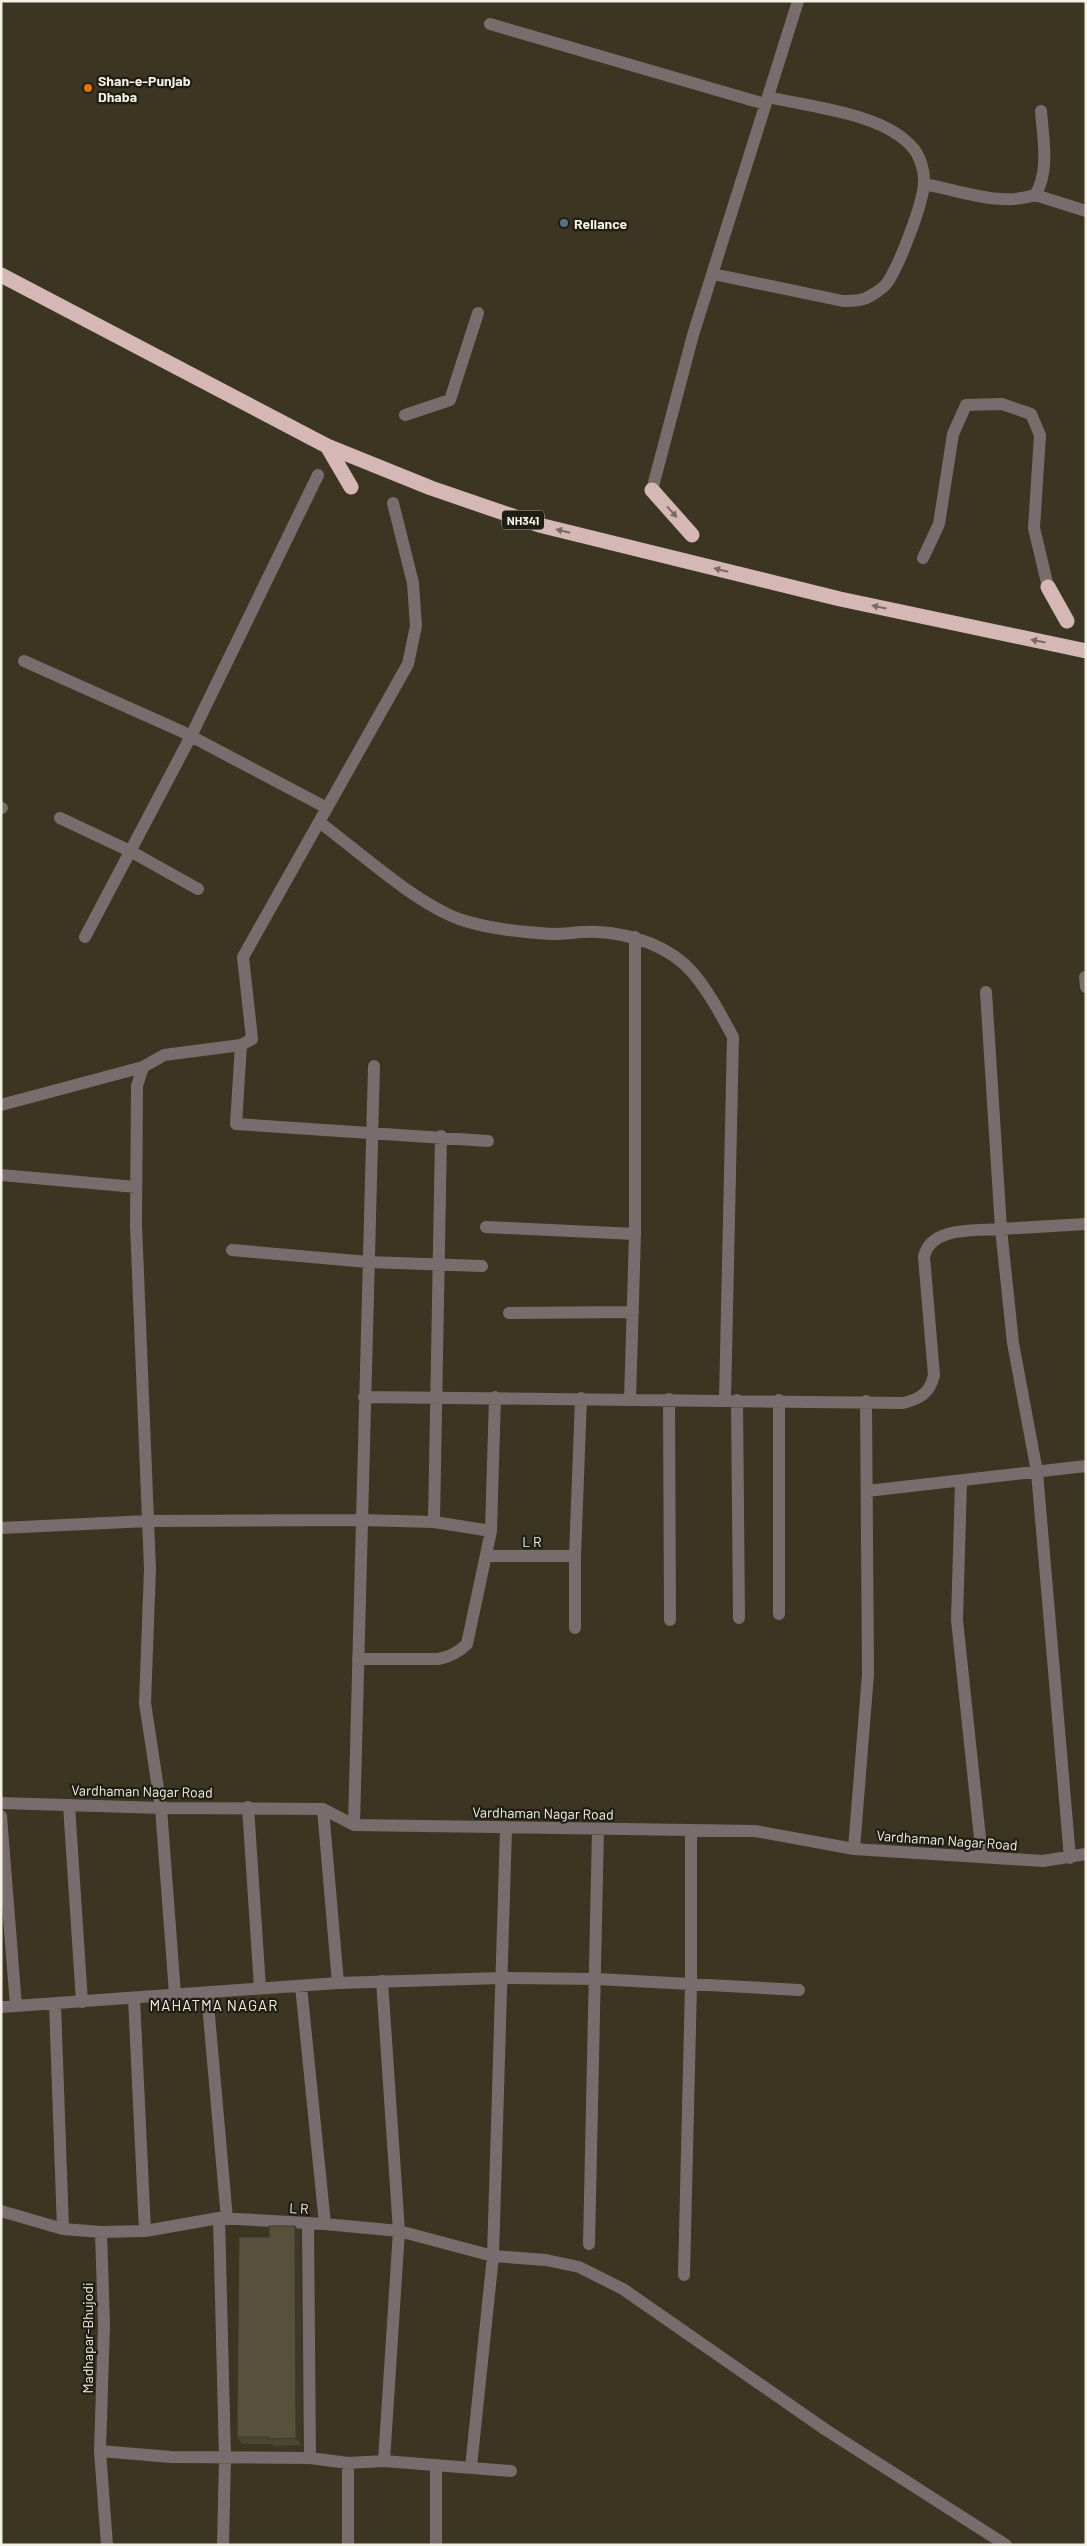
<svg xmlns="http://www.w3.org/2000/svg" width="1087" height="2546" viewBox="0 0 1087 2546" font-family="Barlow,sans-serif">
<rect width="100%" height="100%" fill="#3b3521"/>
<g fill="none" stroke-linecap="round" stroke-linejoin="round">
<path stroke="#786d6c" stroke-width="12" d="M490,24L765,104
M924,184C958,190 1001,207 1035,195C1050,172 1043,138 1041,111
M1035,195L1086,211
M713,274L843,301C853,301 863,301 872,295C877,292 884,287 887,283C899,266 923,204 924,183C925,172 920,156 913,148C884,113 810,107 768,97
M405,415L450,400L478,313
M652,490L693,335L798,1
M393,503L413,583L416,626L408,664L243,957L252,1039L241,1045L236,1124L488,1141
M923,558L939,524L953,434L966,405L1002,404L1031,414L1040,435L1034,528L1048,587
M24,661L183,732L327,808
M1,808H2
M60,818L130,851L198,889
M319,822C360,852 412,901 459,919C488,929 522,932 552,934C567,934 583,931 598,932C632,934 670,946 693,973C709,992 721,1015 733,1037L725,1400
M85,937L191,736L318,475
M1085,977L1086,987
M1,1105L143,1067
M1,1175L136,1187
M486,1227L635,1234
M232,1250L368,1262L482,1266
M509,1313L633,1312
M364,1397L903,1403C920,1399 930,1393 934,1375L924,1257C930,1226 976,1231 1001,1229L986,992
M630,1399L635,1234V937
M669,1399L670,1620
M737,1400L739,1618
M779,1400V1614
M961,1482L957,1620L982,1857
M867,1491L1086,1466
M434,1522L441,1136
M1,1528L148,1521L361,1520L434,1522L491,1531
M488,1556H575
M575,1628V1556L581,1398
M358,1659H438C450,1657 458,1653 467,1644L491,1531L495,1397
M1,1803L161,1808L323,1809L354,1825L755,1831L854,1849L1043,1861L1086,1854
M69,1805L82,2002
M248,1807L260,1988
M323,1809L338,1983
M1,1816L16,2006
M354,1825L374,1066
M854,1849L868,1674L866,1401
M1070,1858L1037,1472L1013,1343L1001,1229L1086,1224
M382,1981L399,2231L384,2461
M301,1986L325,2224
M207,1993L227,2219
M175,1994L161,1808L145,1703L150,1569L136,1225L137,1086L143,1067L164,1055L241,1045
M134,1998L145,2231
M55,2004L63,2229
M1,2007L338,1983L501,1978L597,1979L799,1990
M1,2211L63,2229L101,2232L104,2325L100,2451L107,2545
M219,2218L225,2458L223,2545
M308,2223L310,2458
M101,2232L145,2231L219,2218L325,2224L399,2231L493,2256L546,2260L579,2267L623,2289L826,2430L1006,2545
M589,2244L598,1829
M684,2275L691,1985V1830
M100,2451L171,2457L310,2458L348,2463L384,2461L511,2471
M436,2465V2545
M471,2467L493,2256L506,1828
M348,2545V2463"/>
<path stroke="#d5b8b6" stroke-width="15" d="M1,275L327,446L431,488L539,525L840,599L1086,651
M327,446L351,487
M652,490L692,535
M1048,587L1067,621"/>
</g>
<path fill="#4b4533" d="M295,2226L300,2233L301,2445L274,2446L273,2444H242L237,2437L269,2237Z"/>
<path fill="#3d3829" d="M295,2226L300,2233L301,2445L296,2438Z"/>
<path fill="#57503b" stroke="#3d3829" d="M269,2226H295L296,2438L269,2439V2437H237L239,2237H269Z"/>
<defs><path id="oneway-solid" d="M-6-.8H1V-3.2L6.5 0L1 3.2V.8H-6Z" transform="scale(1.25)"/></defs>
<g fill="#7a6a65">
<use href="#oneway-solid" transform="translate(672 512) rotate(48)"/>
<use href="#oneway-solid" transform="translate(563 531) rotate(-167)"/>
<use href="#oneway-solid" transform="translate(721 570) rotate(-166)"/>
<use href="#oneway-solid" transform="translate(879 607) rotate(-168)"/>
<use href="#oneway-solid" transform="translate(1038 641) rotate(-169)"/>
</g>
<circle fill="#e8710a" stroke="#1f1d14" stroke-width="2" cx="88" cy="88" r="5"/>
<circle fill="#5c6f8a" stroke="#1f1d14" stroke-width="2" cx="564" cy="223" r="5"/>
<g text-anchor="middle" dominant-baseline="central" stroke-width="4.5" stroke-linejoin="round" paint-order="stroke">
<rect fill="#1f1d14" stroke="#b3b1a6" stroke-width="1" x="502" y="510.5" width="42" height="19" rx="4"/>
<g font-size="12" font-weight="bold" fill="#f3f0e4">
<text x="523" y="520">NH341</text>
</g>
<g font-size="14" font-weight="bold" fill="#f3f0e4" stroke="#1f1d14" text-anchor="start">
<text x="98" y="80">Shan-e-Punjab<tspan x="98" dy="16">Dhaba</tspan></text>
<text x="574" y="223">Reliance</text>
</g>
<g font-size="14" fill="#f3f0e4" stroke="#1f1d14">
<text x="532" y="1541">L R</text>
<text transform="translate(142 1791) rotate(1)">Vardhaman Nagar Road</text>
<text transform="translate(543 1813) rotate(1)">Vardhaman Nagar Road</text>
<text transform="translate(947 1840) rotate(4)">Vardhaman Nagar Road</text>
<text transform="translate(299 2208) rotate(3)">L R</text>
<text transform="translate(87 2338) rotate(-90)">Madhapar-Bhujodi</text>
</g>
<g font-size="15" letter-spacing="1" fill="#f3f0e4" stroke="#1f1d14">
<text x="214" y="2005">MAHATMA NAGAR</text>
</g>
</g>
<rect width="1087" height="2546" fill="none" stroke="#f3f0e4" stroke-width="5"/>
</svg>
